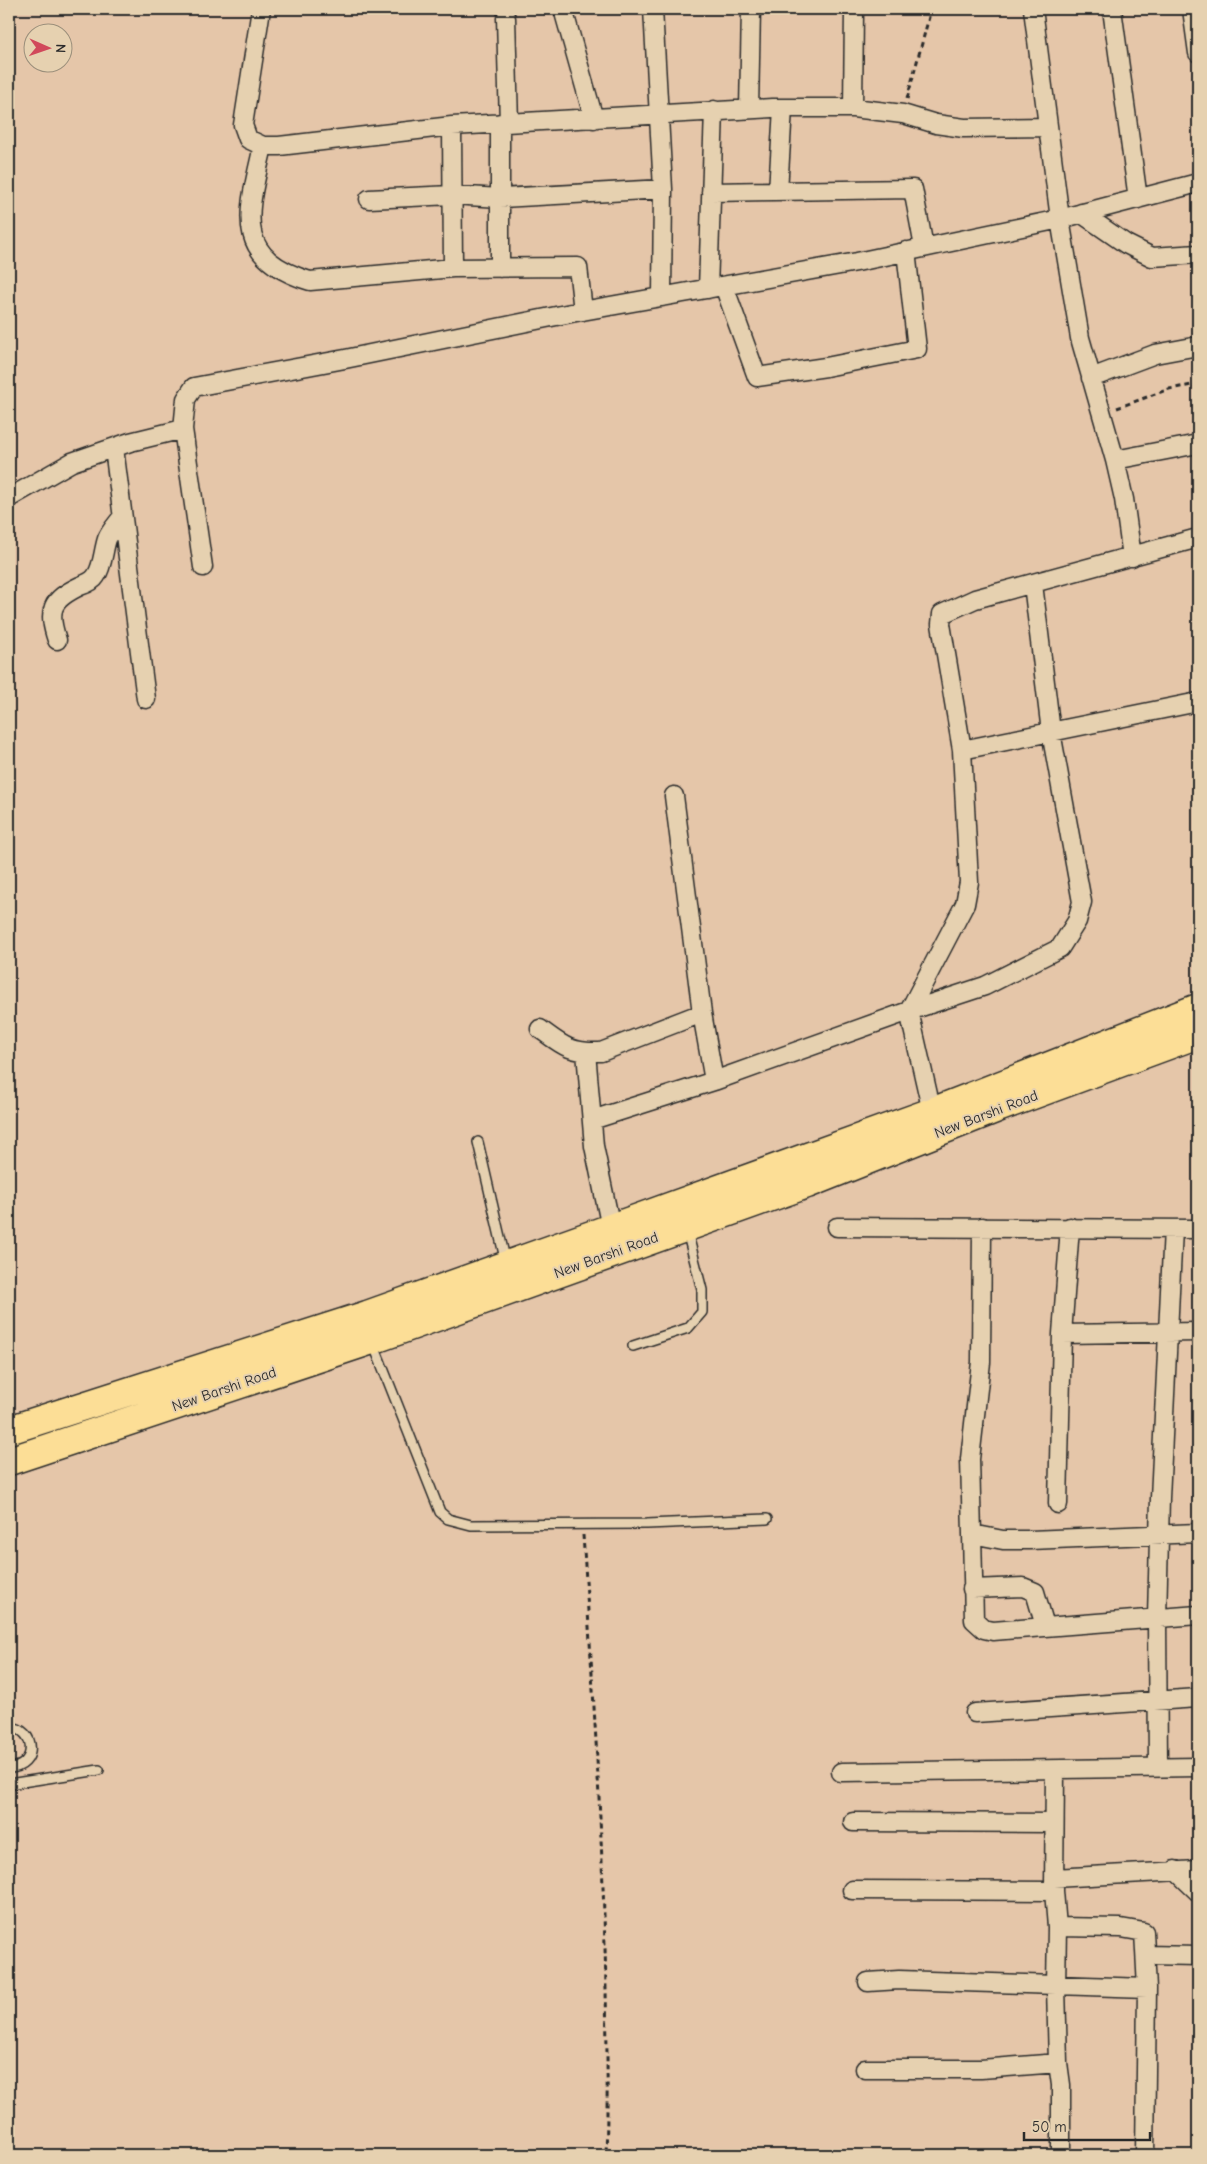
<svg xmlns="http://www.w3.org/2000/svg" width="1207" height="2164" viewBox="0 0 1207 2164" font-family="'Comic Neue',sans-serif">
<rect width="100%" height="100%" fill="#e5c6a9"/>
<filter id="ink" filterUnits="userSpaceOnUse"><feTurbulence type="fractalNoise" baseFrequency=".02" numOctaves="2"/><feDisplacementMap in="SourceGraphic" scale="10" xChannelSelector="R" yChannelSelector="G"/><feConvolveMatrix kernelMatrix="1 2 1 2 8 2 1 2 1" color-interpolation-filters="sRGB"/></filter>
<g filter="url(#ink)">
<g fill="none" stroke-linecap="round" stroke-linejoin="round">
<defs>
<path id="service" d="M478,1142L506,1263
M373,1343L440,1512L448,1519L471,1525L647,1524L767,1519
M633,1346L688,1328L702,1312V1290L687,1231
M9,1727C37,1728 38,1768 9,1768
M9,1784L99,1770"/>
<path id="minor" d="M261,9L243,125L248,139L263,146H279L452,126L772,108H853L903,114L936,124L964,128L1047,127
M563,9L594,119
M653,9L663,189L662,297
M1033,9L1060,219L1080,338L1115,460
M1112,9L1138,199
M1192,9L1198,53
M506,18L509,123
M853,108L854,9
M749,109L751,9
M500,123V268
M452,126L453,268
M263,146C249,210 230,257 310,281L453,268L578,267L583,311
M778,191L783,108
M711,192L913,189L924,247
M369,199L452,195L500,198L663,189
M1081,213L1126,244L1152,257L1198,254
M724,286L757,377L826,367L917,349L906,251
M708,289L714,110
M1091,378L1155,354L1198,346
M183,429L203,567
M114,448L146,699
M9,498L72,462L130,442L183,429L186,399L194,387L345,359L571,313L857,262L1060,219L1198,183
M1132,557L1124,499L1115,460L1198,444
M57,640C47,610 51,600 80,586C86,584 93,581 96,576C103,566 103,551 107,539C110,531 117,524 122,517
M962,750L941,624L942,614L975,599L1198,538
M674,796L702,1013L714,1081
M540,1029C563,1046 570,1053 601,1052L702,1013
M586,1052L594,1146L611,1228
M932,1112L909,1011L985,986L1060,948L1077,921L1082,902L1051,732L1033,584
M592,1120L714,1081L909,1011L965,904L969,882L962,750L1198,702
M837,1227L1198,1229
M1062,1334L1070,1227
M1058,1504L1062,1334L1198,1332
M1198,1533L1030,1540H1003L972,1534L974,1620L984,1629L993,1631L1198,1615
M972,1534L970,1459L981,1362L982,1227
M972,1589L1023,1587L1035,1592L1045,1626
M975,1713L1198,1698
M1158,1766L1157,1618L1160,1498L1173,1229
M841,1772L1198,1767
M853,1822L1054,1823
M1175,1870L1198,1892
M1054,1878L1198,1870
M852,1890L1054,1891L1055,1770
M1054,1891L1057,1927L1056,1986L1058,2063L1061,2085V2155
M1057,1927L1121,1928L1144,1932L1147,1988L1145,2155
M1146,1955L1198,1956
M868,1982L899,1980L1147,1988
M865,2069H981L1058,2063"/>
<path id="primary" d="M9,1430L367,1315L611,1228L932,1112L1198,1008
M9,1461L372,1340L807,1184L1000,1107L1198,1034"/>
</defs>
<use href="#service" stroke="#2b2b2b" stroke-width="12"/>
<use href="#minor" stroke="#2b2b2b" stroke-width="21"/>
<use href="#primary" stroke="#2b2b2b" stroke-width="31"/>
<path stroke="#2b2b2b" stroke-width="3" stroke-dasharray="5 4" stroke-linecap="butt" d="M907,99L929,17L928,9
M1117,408L1169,389L1192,385L1198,390
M583,1535C593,1686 603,1837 606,1989C607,2044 608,2100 606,2155"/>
<use href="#service" stroke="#e6d1b0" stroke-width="9"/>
<use href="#minor" stroke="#e6d1b0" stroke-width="18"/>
<use href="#primary" stroke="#fcde96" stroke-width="28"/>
</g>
</g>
<g text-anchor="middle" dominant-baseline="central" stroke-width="4" stroke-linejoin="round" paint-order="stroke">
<g font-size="15" fill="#2b2b2b" stroke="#e6d1b0">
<text transform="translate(986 1114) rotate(-21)">New Barshi Road</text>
<text transform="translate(606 1255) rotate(-20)">New Barshi Road</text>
<text transform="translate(224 1389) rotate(-19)">New Barshi Road</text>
</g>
</g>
<rect width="1207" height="2164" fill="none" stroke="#e6d1b0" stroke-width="30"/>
<rect x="15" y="15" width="1177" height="2134" fill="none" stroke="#2b2b2b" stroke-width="2" filter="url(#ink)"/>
<g transform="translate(48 48) rotate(92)"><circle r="24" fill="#e6d1b0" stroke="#9b8f7b"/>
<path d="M0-4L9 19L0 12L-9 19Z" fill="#d1495b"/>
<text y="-8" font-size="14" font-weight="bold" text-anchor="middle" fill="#2b2b2b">N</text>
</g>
<path d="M1024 2132v8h126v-8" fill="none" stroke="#2b2b2b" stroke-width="2.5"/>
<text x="1032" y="2132" font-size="15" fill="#2b2b2b" stroke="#e6d1b0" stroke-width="4" paint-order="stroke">50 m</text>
</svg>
